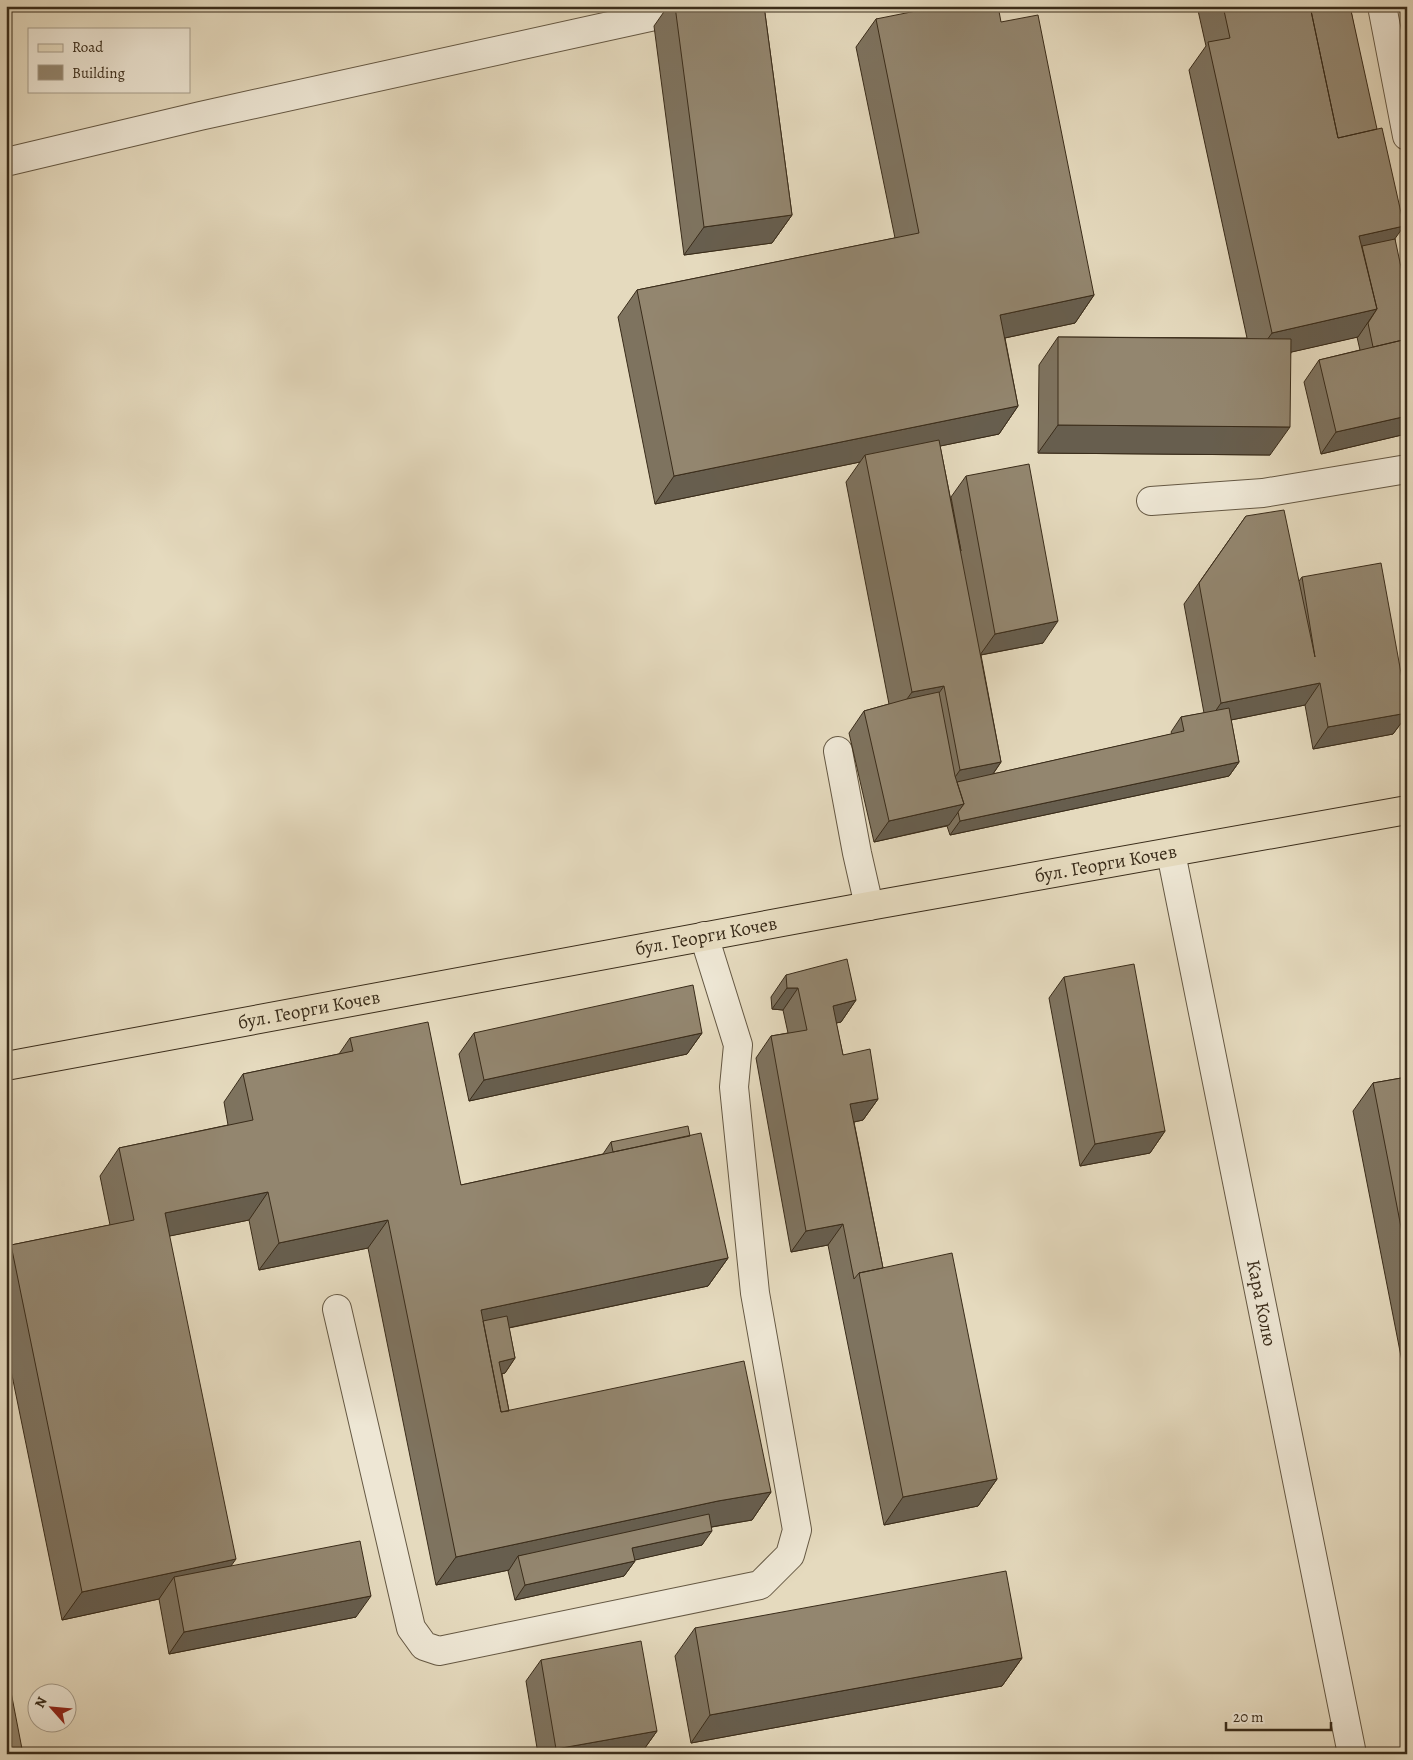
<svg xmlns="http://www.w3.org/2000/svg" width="1413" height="1760" viewBox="0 0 1413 1760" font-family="Alegreya,serif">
<rect width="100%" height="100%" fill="#e5dabe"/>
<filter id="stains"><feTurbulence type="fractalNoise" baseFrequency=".004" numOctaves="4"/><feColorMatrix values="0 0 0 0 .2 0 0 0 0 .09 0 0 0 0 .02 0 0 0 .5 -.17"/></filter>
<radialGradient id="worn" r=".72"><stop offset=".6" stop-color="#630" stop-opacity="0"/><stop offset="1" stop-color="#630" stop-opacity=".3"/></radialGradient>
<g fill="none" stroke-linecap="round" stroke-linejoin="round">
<defs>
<g id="minor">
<path d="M1382,6L1407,136"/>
<path d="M6,162L200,116L700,6"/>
<path d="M1151,501L1263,493L1407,469"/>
<path d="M838,751L857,853L869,906"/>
<path id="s1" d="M1171,853L1352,1754"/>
<path d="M337,1309L411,1628L424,1646L439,1651L760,1585L790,1555L797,1530L755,1293L734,1087L738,1045L704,936"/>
</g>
<g id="major">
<path id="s2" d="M6,1066L869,906L1407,810"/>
</g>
</defs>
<use href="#minor" stroke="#655843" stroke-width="30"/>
<use href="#major" stroke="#3a2c1a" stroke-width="30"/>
<use href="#minor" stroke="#eee7d5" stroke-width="28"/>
<use href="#major" stroke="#e5dabe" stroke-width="28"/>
</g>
<path fill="#7e735f" stroke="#3a2c1a" d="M668,6H764L792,215L772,243L684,255L654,26Z
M1197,6H1350L1395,239L1406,434L1321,454L1304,382L1319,360L1360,350L1357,337L1291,352L1270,455L1038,453L1039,365L1058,337L1247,338L1189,70L1206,46Z
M876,19L1001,22L1094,295L1075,323L1005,338L1018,406L999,434L940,446L961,551L951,497L966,476L1043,643L981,655L1001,762L993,774L1172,734L1171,732L1181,717L1204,713L1184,604L1246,516L1299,581L1302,577L1407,706V715L1393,734L1313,749L1305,705L1231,720L1239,762L1229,776L950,835L947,826L874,842L849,733L864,711L889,704L846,482L860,462L655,504L618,317L637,290L895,238L856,47Z
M786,975L856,1000L841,1022L836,1023L843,1055L878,1099L863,1120L854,1122L883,1268L997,1479L978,1506L884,1525L828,1245L791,1252L756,1058L771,1036L788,1033L783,1010L772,1009L771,997Z
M1064,977L1165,1131L1150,1153L1080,1166L1049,998Z
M1407,1002V1025L1403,1006Z
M474,1033H702L687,1054L469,1101L459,1054Z
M350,1038L461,1185L603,1154L611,1142L690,1136L728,1258L708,1286L509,1328L515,1358L505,1373L502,1374L509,1411L771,1492L752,1520L712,1527L702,1545L634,1560L635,1561L624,1576L515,1600L508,1571L509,1570L436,1585L368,1248L259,1270L249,1220L169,1236L231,1566L356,1617L169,1654L159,1599L62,1620L6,1346V1252L11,1245L110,1225L100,1176L119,1148L228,1125L224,1102L243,1074L339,1054Z
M1407,1077V1387L1353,1111L1373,1083Z
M695,1628L1022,1658L1002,1686L691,1743L675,1656Z
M541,1660L657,1731L642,1752L633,1754H538L526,1681Z"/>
<path fill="#675e4e" stroke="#3a2c1a" d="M792,215L772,243L684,255L704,227Z
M1404,226L1384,254L1353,261L1359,236Z
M1094,295L1075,323L981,343L1000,315Z
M1377,309L1358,337L1252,361L1272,333Z
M1018,406L999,434L867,461L865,455L860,462L655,504L674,476Z
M1407,416V433L1406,434L1321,454L1336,432Z
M1058,425L1290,427L1270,455L1038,453Z
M1058,621L1043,643L980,655L995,634Z
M1320,683L1305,705L1206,725L1221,703Z
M944,686L924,714L892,720L912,692Z
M1407,713V715L1393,734L1313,749L1328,727Z
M1001,762L982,790L951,783L960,770Z
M1239,762L1229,776L950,835L960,821Z
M964,804L949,825L874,842L889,821Z
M787,988H798L783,1010L772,1009Z
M856,1000L841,1022L818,1027L833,1006Z
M702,1033L687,1054L469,1101L484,1080Z
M878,1099L863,1120L835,1126L850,1104Z
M1165,1131L1150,1153L1080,1166L1095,1144Z
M268,1192L249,1220L145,1241L165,1213Z
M388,1220L368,1248L259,1270L279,1243Z
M843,1224L828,1245L791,1252L806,1231Z
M728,1258L708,1286L474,1335L481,1310Z
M515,1358L505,1373L489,1376L499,1362Z
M997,1479L978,1506L884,1525L903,1497Z
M771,1492L752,1520L699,1529L518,1556L509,1570L436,1585L456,1557L718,1501Z
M712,1531L702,1545L622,1563L632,1548Z
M236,1559L216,1587L174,1577L159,1599L62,1620L82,1592Z
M635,1561L624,1576L515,1600L525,1585Z
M371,1596L356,1617L169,1654L184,1632Z
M1022,1658L1002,1686L691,1743L710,1715Z
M657,1731L642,1752L633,1754H553L556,1749Z"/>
<path fill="#93866f" stroke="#3a2c1a" d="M675,6H764L792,215L704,227Z
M941,6H998L1001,22L1038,15L1094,295L1000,315L1018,406L674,476L637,290L919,233L876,19Z
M1223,6H1310L1338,138L1382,128L1404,226L1359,236L1377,309L1272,333L1208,42L1230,38Z
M1310,6H1350L1377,129L1338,138Z
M1395,239L1407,295V339L1373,347L1368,323L1377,309L1362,246Z
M1058,337L1291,339L1290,427L1058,425Z
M1407,339V416L1336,432L1319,360Z
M939,440L1001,762L960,770L944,686L912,692L865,455Z
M1029,464L1058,621L995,634L966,476Z
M1284,510L1315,657L1302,577L1381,563L1407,706V713L1328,727L1320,683L1221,703L1199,583L1246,516Z
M939,692L955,776L964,804L889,821L864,711L907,699Z
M1229,708L1239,762L960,821L958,812L964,804L957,782L1184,731L1181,717Z
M847,959L856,1000L833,1006L843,1055L870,1049L878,1099L850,1104L883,1268L859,1273L854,1279L843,1224L806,1231L771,1036L807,1030L798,988H787L786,975Z
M1134,964L1165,1131L1095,1144L1064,977Z
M693,985L702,1033L484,1080L474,1033Z
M428,1022L461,1185L701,1133L728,1258L481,1310L501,1412L744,1361L771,1492L718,1501L456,1557L388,1220L279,1243L268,1192L165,1213L236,1559L82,1592L11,1245L134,1220L119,1148L253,1120L243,1074L353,1051L350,1038Z
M1407,1077V1258L1373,1083Z
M688,1126L690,1136L613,1152L611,1142Z
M952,1253L997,1479L903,1497L859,1273Z
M507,1316L515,1358L499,1362L509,1411L501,1412L483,1321Z
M709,1514L712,1531L632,1548L635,1561L525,1585L518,1556Z
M360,1541L371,1596L184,1632L174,1577Z
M1006,1571L1022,1658L710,1715L695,1628Z
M641,1641L657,1731L556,1749L541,1660Z
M10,1687L23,1754H6V1688Z"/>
<g text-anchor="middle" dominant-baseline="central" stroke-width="4" stroke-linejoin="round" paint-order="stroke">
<g font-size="19" fill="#3a2c1a" stroke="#eee7d5">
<text stroke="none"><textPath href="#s2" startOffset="1118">бул. Георги Кочев</textPath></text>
<text stroke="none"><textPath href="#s2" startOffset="712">бул. Георги Кочев</textPath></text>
<text stroke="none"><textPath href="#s2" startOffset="308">бул. Георги Кочев</textPath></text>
<text stroke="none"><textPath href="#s1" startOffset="459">Кара Колю</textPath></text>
</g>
</g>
<rect width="1413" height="1760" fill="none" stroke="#e5dabe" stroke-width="25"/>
<rect x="8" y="8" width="1398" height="1745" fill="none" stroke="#3a2c1a" stroke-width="2.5"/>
<rect x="12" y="12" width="1388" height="1735" fill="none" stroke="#3a2c1a"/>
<rect x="28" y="28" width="162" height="65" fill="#eee7d5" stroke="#a69c8a"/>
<rect x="38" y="44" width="25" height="8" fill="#e5dabe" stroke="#a69c8a"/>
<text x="72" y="52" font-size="15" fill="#3a2c1a">Road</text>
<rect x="38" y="65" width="25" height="15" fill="#93866f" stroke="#a69c8a"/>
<text x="72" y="78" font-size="15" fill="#3a2c1a">Building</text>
<g transform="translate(52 1708) rotate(297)"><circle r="24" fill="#eee7d5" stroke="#a69c8a"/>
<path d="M0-4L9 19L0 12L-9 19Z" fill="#8f2418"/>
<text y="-8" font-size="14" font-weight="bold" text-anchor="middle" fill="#3a2c1a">N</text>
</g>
<path d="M1226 1722v8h105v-8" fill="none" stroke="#3a2c1a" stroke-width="2.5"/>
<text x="1233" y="1722" font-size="15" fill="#3a2c1a" stroke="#eee7d5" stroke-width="4" paint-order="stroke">20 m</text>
<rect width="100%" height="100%" filter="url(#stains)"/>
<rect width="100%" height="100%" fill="url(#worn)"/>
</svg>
